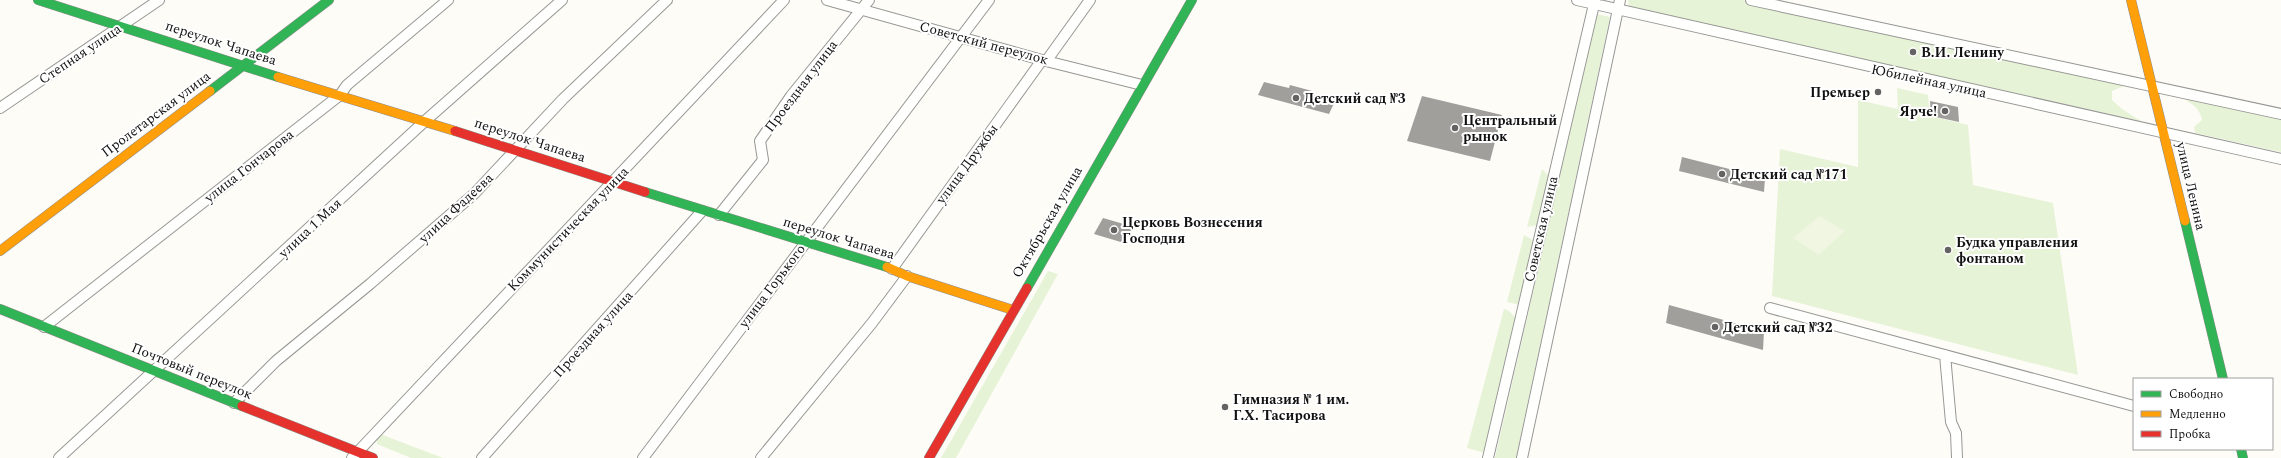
<svg xmlns="http://www.w3.org/2000/svg" width="2281" height="458" viewBox="0 0 2281 458" font-family="Spectral,serif">
<rect width="100%" height="100%" fill="#fdfcf7"/>
<path fill="#e7f3d7" d="M1628,0H1743L2131,83L2112,91V100L2122,109L2141,121L1637,10L1629,6Z
M1597,14L1610,17L1516,458H1495Z
M1897,88L1928,95L1930,116L1968,125L1973,185L2053,203L2078,375L1772,296L1780,149L1858,167V100L1898,109Z
M2185,96L2281,116V152L2195,133L2194,127L2202,120C2200,110 2195,106 2186,100Z
M1542,169L1550,177L1539,225L1527,227Z
M1524,235L1535,241L1520,305L1507,302Z
M1048,271L1058,274L956,458H941Z
M1504,309L1509,311L1517,319L1485,453L1467,448Z
M380,434L443,458H411L377,444V439Z"/>
<path fill="#f0f6e1" d="M1820,216L1845,231L1819,255L1793,238Z"/>
<path fill="#a19f9c" d="M1264,82L1289,88L1290,85L1312,91L1310,94L1335,101L1329,114L1258,95Z
M1422,96L1502,115L1490,161L1407,141Z
M1930,101L1958,107L1959,122L1931,116Z
M1682,157L1765,178L1764,192L1679,171Z
M1103,218L1134,227L1124,243L1094,234Z
M1669,305L1764,331L1763,350L1666,323Z"/>
<g fill="none" stroke-linecap="round" stroke-linejoin="round">
<defs>
<path id="street" d="M827,0L1042,60L1142,85
M1577,0L2281,159
M1751,0L2281,114
M1047,60L1090,0
M0,108L159,0
M719,215L763,160L760,141L791,96L869,0
M892,269L1042,60
M1770,308L2134,406
M44,327L340,95L347,85L448,0
M1945,355L1951,422L1956,433L1957,458
M234,403L276,361L370,284L474,194L563,99L667,0
M59,458L425,121L562,0
M352,458L784,0
M482,458L702,211
M643,458L989,0
M761,458L872,323L907,276
M1488,458L1595,0
M1522,458L1620,0"/>
<path id="fast" d="M38,0L278,77
M210,91L329,0
M645,192L887,267
M2185,221L2223,379
M1027,288L1192,0
M0,309L242,406
M2241,449L2243,458"/>
<path id="slow" d="M2131,0L2185,221
M278,77L455,131
M0,251L210,91
M887,267L907,276L1013,310"/>
<path id="jam" d="M455,131L645,192
M242,406L373,458
M929,458L1027,288"/>
</defs>
<use href="#street" stroke="#979795" stroke-width="12"/>
<use href="#fast" stroke="#8e8d8b" stroke-width="10"/>
<use href="#slow" stroke="#8e8d8b" stroke-width="10"/>
<use href="#jam" stroke="#8e8d8b" stroke-width="10"/>
<use href="#street" stroke="#fffffe" stroke-width="10"/>
<use href="#fast" stroke="#30b455" stroke-width="9"/>
<use href="#slow" stroke="#ff9f0a" stroke-width="9"/>
<use href="#jam" stroke="#e5322d" stroke-width="9"/>
</g>
<g fill="#646362" stroke="#fff" stroke-width="1.5">
<circle cx="1913" cy="52" r="4"/>
<circle cx="1878" cy="92" r="4"/>
<circle cx="1296" cy="98" r="4"/>
<circle cx="1945" cy="111" r="4"/>
<circle cx="1455" cy="128" r="4"/>
<circle cx="1722" cy="174" r="4"/>
<circle cx="1114" cy="230" r="4"/>
<circle cx="1948" cy="250" r="4"/>
<circle cx="1715" cy="327" r="4"/>
<circle cx="1225" cy="407" r="4"/>
</g>
<g text-anchor="middle" dominant-baseline="central" stroke-width="4" stroke-linejoin="round" paint-order="stroke">
<g font-size="14" fill="#111" stroke="#fff">
<text transform="translate(221 43) rotate(18)">переулок Чапаева</text>
<text transform="translate(984 43) rotate(15)">Советский переулок</text>
<text transform="translate(80 54) rotate(-34)">Степная улица</text>
<text transform="translate(1929 81) rotate(12)">Юбилейная улица</text>
<text transform="translate(801 86) rotate(-53)">Проездная улица</text>
<text transform="translate(156 114) rotate(-37)">Пролетарская улица</text>
<text transform="translate(530 140) rotate(18)">переулок Чапаева</text>
<text transform="translate(967 164) rotate(-54)">улица Дружбы</text>
<text transform="translate(249 166) rotate(-38)">улица Гончарова</text>
<text transform="translate(2191 186) rotate(77)">улица Ленина</text>
<text transform="translate(456 208) rotate(-43)">улица Фадеева</text>
<text transform="translate(1047 222) rotate(-60)">Октябрьская улица</text>
<text transform="translate(310 228) rotate(-43)">улица 1 Мая</text>
<text transform="translate(568 229) rotate(-46)">Коммунистическая улица</text>
<text transform="translate(1541 229) rotate(-77)">Советская улица</text>
<text transform="translate(839 238) rotate(17)">переулок Чапаева</text>
<text transform="translate(772 286) rotate(-53)">улица Горького</text>
<text transform="translate(593 334) rotate(-48)">Проездная улица</text>
<text transform="translate(192 371) rotate(22)">Почтовый переулок</text>
</g>
<g font-size="14" font-weight="bold" fill="#111" stroke="#fff" text-anchor="start">
<text x="1921" y="52">В.И. Ленину</text>
<text x="1870" y="92" text-anchor="end">Премьер</text>
<text x="1304" y="98">Детский сад №3</text>
<text x="1937" y="111" text-anchor="end">Ярче!</text>
<text x="1463" y="120">Центральный<tspan x="1463" dy="16">рынок</tspan></text>
<text x="1730" y="174">Детский сад №171</text>
<text x="1122" y="222">Церковь Вознесения<tspan x="1122" dy="16">Господня</tspan></text>
<text x="1956" y="242">Будка управления<tspan x="1956" dy="16">фонтаном</tspan></text>
<text x="1723" y="327">Детский сад №32</text>
<text x="1233" y="399">Гимназия № 1 им.<tspan x="1233" dy="16">Г.Х. Тасирова</tspan></text>
</g>
</g>
<rect x="2133" y="378" width="140" height="72" fill="#ffffff" stroke="#a0a0a0"/>
<rect x="2141" y="391" width="20" height="6" fill="#30b455" stroke="#a0a0a0"/>
<text x="2169" y="398" font-size="12" fill="#111111">Свободно</text>
<rect x="2141" y="411" width="20" height="6" fill="#ff9f0a" stroke="#a0a0a0"/>
<text x="2169" y="418" font-size="12" fill="#111111">Медленно</text>
<rect x="2141" y="431" width="20" height="6" fill="#e5322d" stroke="#a0a0a0"/>
<text x="2169" y="438" font-size="12" fill="#111111">Пробка</text>
</svg>
